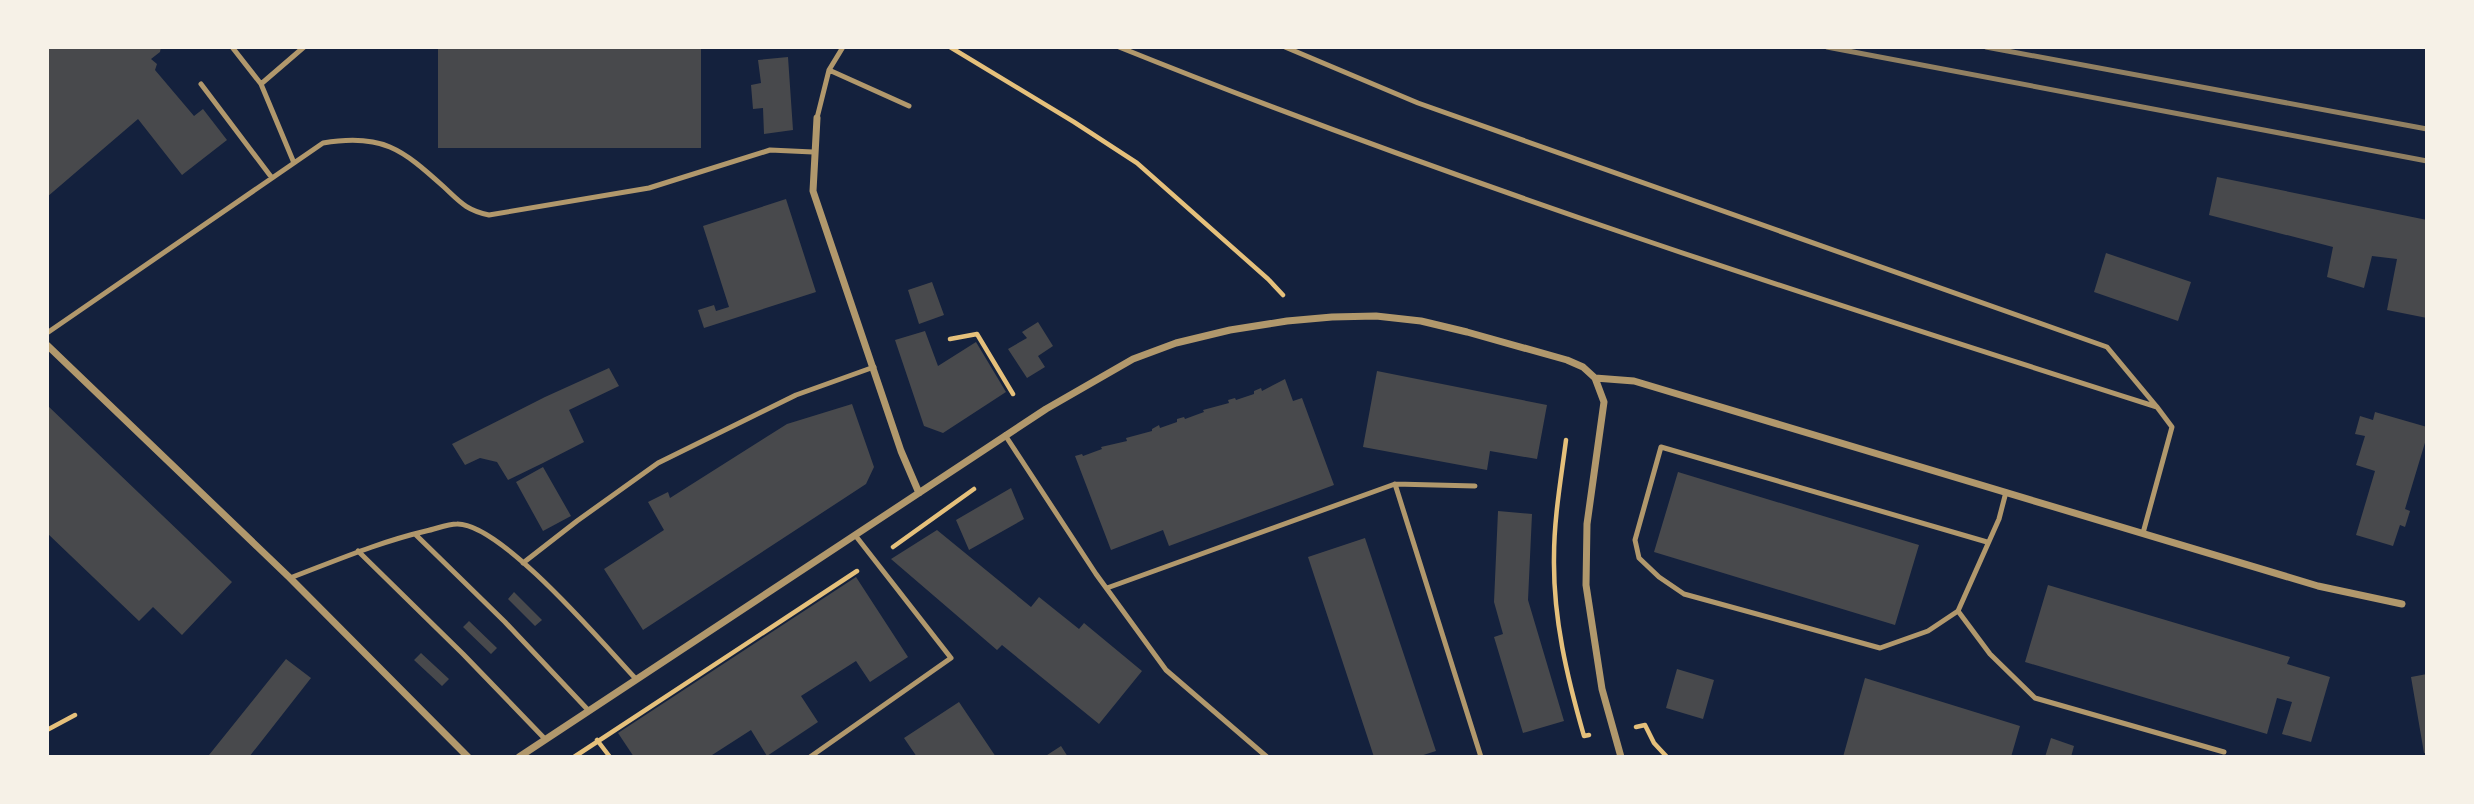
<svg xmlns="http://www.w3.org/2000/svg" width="2474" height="804" viewBox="0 0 2474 804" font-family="Raleway,sans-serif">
<rect width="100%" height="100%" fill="#14213d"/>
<path fill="#48494c" d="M47,47H161L160,52L151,59L157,64L155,70L194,116L203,109L227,140L182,175L138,119L47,197Z
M438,47H701V148H438Z
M788,57L793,130L764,134L763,108L753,109L751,85L761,83L758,60Z
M2217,177L2427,220V318L2387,310L2397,259L2372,256L2364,288L2327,277L2333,247L2209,215Z
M786,199L816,292L704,328L698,310L714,305L716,311L729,307L703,226Z
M2106,253L2191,282L2178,321L2094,292Z
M932,282L944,315L919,324L908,290Z
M1038,322L1053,346L1038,356L1045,367L1027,378L1008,349L1027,338L1022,332Z
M925,331L938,366L976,342L1006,392L943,433L924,426L895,340Z
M609,368L619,386L569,410L584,442L543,463L508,480L497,462L480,458L465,465L452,444L545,397Z
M1377,371L1547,405L1537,459L1490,451L1487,470L1363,447Z
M1285,379L1293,401L1302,398L1334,485L1169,546L1163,530L1111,550L1075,456L1082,454L1083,456L1102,449L1101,447L1127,441L1126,438L1152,431V429L1159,425L1160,428L1177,422V419L1184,417L1185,419L1204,412L1203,410L1229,403L1228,400L1235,398L1236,400L1254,394V391L1261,388L1262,391Z
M852,404L874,467L866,484L643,630L604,569L664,530L648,502L668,492L670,498L787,424Z
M47,405L232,582L182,635L153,607L139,621L47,533Z
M2375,412L2427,427V436L2405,509L2410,511L2405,527L2400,525L2393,546L2356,535L2375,471L2356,465L2365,436L2355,434L2360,416L2373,420Z
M543,467L571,516L543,531L516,482Z
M1678,472L1919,545L1895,625L1654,552Z
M1011,488L1024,519L969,550L956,520Z
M1498,511L1532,514L1528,600L1564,721L1523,733L1494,637L1503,634L1494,602Z
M937,530L1031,607L1039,597L1079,629L1084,623L1142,671L1099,724L1002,645L997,650L891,559Z
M1365,538L1436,751L1417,757H1374L1308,557Z
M856,577L908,657L870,682L856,661L801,696L818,722L767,756L751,730L709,757H634L618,733Z
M2048,585L2290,657L2287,664L2330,677L2311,742L2282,734L2292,702L2277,698L2267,734L2025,662Z
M514,592L542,620L535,626L508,599Z
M469,621L497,648L491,654L463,627Z
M421,653L449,679L442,686L414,660Z
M286,659L311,678L249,757H212L209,755Z
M1677,669L1714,680L1703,719L1666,708Z
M2427,674V753H2424L2411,677Z
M1865,678L2020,726L2011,757H1843Z
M959,702L996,757H917L904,738Z
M2051,738L2074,746L2071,757H2045Z
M1061,746L1068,757H1044Z"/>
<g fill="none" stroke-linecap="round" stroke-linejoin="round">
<path stroke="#e5c07b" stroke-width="4.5" d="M950,47L1074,122L1137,163L1268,279L1283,295
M950,339L977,334L1013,394
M1566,440C1561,479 1554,518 1554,557C1553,618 1567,677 1584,736L1589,735
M893,547L974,489
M1636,727L1645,725L1654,743L1667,757
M47,730L75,715
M597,740L610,757
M574,757L857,571"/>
<path stroke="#b1986c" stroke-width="5" d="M232,47L261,84
M1119,47C1459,184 1808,296 2157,407L2172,427L2143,533
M1285,47L1418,103L2107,347L2157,407
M829,70L909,106
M201,84L272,178
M817,118L829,70L843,47
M294,163L261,84L304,47
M47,333L323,143C382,133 402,149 444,187C460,202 466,210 489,215L649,188L770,150L813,152
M1005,435L1096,574L1166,670L1267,757
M1395,484L1481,757
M415,534L505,622L589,711
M1987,542L1661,447L1635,540L1639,558L1659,577L1684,594L1880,648L1928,631L1958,611L1999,519L2006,492
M358,551L463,654L545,739
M523,563L577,521L658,463L796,395L874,367
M290,578C335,561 379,542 426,531C436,529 447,524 457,524C501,523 604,645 636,679
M1107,588L1395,484L1475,486
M1958,611L1990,654L2035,698L2224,752
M810,757L951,658L855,535"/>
<path stroke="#b1986c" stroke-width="7" d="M817,118L813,191L901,451L919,493
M47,345L290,578L468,757
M1595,378L1604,402L1587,524L1586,585L1602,689L1621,757
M519,757L1046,409L1133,359L1176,343L1230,330L1287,321L1332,317L1376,316L1421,321L1467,332L1567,360L1583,367L1595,378L1634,381L2318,586L2402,604"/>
<path stroke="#918062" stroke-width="5" d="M1827,47L2427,161
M1986,47L2427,129"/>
</g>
<rect width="2474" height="804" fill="none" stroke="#f6f1e7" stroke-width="98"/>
</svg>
